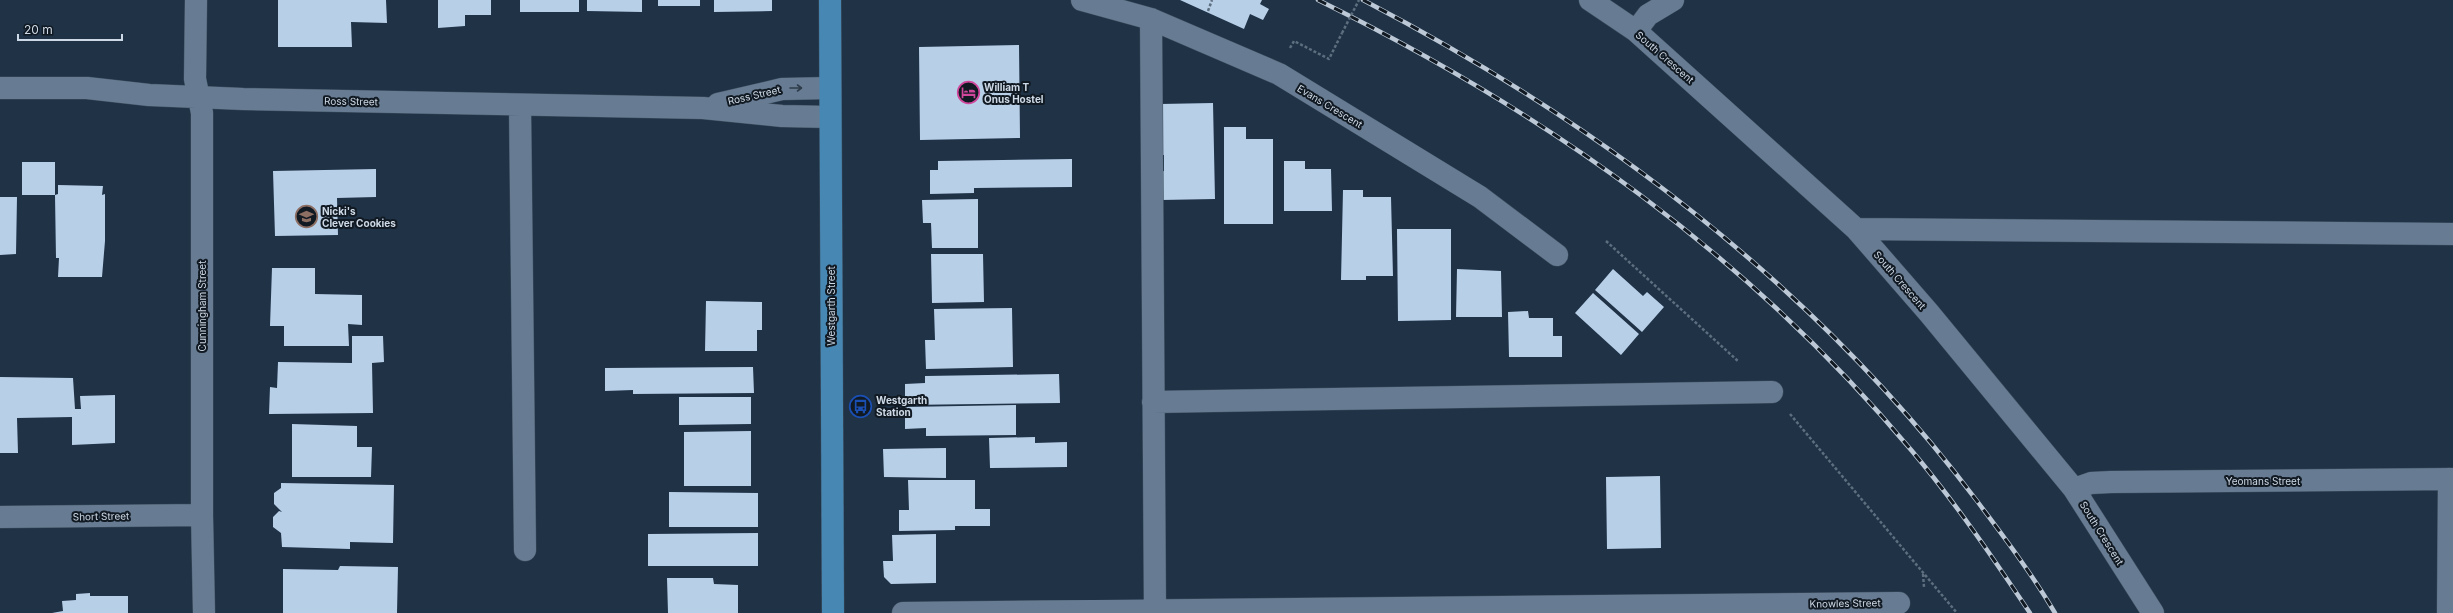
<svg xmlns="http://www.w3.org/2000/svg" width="2453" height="613" viewBox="0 0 2453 613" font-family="Inter,sans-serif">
<rect width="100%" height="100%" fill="#1f3246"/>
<path fill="#b8cfe8" d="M278,0H386L387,23L351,22L352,47H278Z
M438,0H491V15H465V26L438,28Z
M520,0H579V12H520Z
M587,0H642V12L587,11Z
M658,0H700V6H658Z
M714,0H772V11L714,12Z
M1180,0H1262L1260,4L1269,9L1263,20L1250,14L1244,29Z
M1019,45L1020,138L920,140L919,47Z
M1213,103L1215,199L1161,200L1160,172L1164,171V155H1160V104Z
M1224,127H1246V139H1273V224H1224Z
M1072,159V187L974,188V193L930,194V170H938V161Z
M1284,161H1305V169H1331L1332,211H1284Z
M22,162H55V195H22Z
M376,169V197L337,198L338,235L275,236L273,171Z
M58,185L103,186L102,195L105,194V241L102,277H58L59,258H56L55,195L58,194Z
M1343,190H1363V197H1391L1393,276H1366V280H1341Z
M0,197H17L16,254L0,255Z
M978,199V248H932L931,223H923L922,200Z
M1397,229H1451V320L1398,321Z
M931,254H983L984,302L932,303Z
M272,268H315V294L362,295V325L348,324L349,346H284V326H270Z
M1457,269L1501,271L1502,317H1456Z
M1613,269L1643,296L1647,292L1664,307L1642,332L1595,290Z
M1593,293L1639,334L1621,355L1575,313Z
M706,301L762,302V330H757V351H705Z
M1012,308L1013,367L926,369L925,340H935L934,309Z
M1528,311L1529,318H1553V336H1562V357H1509L1508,312Z
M352,336H383L384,362L372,363L373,413L269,414L270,387L277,388L278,362L352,363Z
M753,367L754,393L633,394V390L605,391V368Z
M1059,374L1060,403L905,405V384L925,383V376Z
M0,377L73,378L75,409H81L80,396L115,395V443L72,445V417L17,418L18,453H0Z
M679,397H751V424L679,425Z
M1016,405V435L926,436V428L905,429V407Z
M292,424L357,426V447H372L371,477H292Z
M751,431V486H684V432Z
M1035,437V443L1067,442V467L990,468L989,438Z
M946,448V478L884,477L883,449Z
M1660,476L1661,548L1607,549L1606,477Z
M908,480H975V509H990V526H955V530L899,531V510H909Z
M281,483L394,485L393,543L350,542V549L282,547L281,533L273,527V517L279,511L282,512L274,504V493L281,488Z
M669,492L758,493V527H669Z
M758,533V566H648V534Z
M936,534V583L891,584L884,577L883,561H893L892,535Z
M340,566L398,567L397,613H283V569L338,570Z
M667,578H713L714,584L738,585V613H668Z
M90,593V596H128V613H52L63,611L62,601L76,600V594Z"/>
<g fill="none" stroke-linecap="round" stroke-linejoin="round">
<defs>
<path id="minor" d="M196,0L195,79L202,113V515L204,613
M1082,0L1151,19L1279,74L1480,197L1557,255
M1590,0L1636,31L1856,229L1929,313L2074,489L2153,613
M1151,19L1155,613
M1636,31L1648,15L1673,0
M0,88H87L149,95L243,99L703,108L782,116L830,117
M718,104L782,89L830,88
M520,105L525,550
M1856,229L2453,234
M1153,402L1772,392
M2074,489L2091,483L2111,482L2453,479
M0,517L202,515
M903,613L1899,603
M2448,613L2449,479"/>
<path id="major" d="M830,0L833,613"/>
</defs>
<use href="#minor" stroke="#3e4f5f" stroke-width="23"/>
<use href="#major" stroke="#3e4f5f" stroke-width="23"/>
<path stroke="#5d6e7f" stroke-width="2.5" stroke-dasharray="3 2" stroke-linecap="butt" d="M1208,11L1212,0
M1290,48L1294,41L1329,59L1342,33
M1606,241L1739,362
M1790,414L1957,613
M1923,574L1924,587"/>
<use href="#minor" stroke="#677c93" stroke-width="22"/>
<use href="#major" stroke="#4687b4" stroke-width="22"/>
<defs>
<path id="rail" d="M1318,0C1547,113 1747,254 1912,451C1955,502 1993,558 2030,613
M1363,0C1601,124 1815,286 1977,501C2004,537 2032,574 2055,613"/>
</defs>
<use href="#rail" stroke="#bcc8d6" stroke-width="4.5"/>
<use href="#rail" stroke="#111922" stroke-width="3" stroke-dasharray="9" stroke-linecap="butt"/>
<path stroke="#5d6e7f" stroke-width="2.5" stroke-dasharray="3 2" stroke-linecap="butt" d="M1342,33L1359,0"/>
</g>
<defs><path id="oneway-shaft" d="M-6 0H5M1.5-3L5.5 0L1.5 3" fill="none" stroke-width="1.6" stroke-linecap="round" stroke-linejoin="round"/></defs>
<use stroke="#2f3c4a" href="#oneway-shaft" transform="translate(796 88)"/>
<defs>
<symbol id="hotel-ring" viewBox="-11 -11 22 22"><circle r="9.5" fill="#111922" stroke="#d1479c" stroke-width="1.5"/><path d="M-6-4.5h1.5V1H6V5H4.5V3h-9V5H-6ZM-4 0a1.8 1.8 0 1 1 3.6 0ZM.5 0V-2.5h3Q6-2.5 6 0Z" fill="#d1479c"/></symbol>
<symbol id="school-ring" viewBox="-11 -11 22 22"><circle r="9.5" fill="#111922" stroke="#8d6e63" stroke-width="1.5"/><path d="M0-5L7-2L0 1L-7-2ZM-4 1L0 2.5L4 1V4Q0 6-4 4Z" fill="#8d6e63"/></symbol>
<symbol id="bus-ring" viewBox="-11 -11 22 22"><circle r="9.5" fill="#111922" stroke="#1a4fb4" stroke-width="1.5"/><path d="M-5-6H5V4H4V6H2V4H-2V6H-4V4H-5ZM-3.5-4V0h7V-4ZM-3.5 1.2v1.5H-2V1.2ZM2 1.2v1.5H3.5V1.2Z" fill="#1a4fb4"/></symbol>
</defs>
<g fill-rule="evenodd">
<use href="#hotel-ring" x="956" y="80" width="25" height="25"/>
<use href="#school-ring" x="294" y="204" width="25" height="25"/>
<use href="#bus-ring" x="848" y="394" width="25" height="25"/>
</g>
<g text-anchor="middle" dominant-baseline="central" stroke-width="4" stroke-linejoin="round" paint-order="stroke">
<g font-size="10" fill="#cdd9e6" stroke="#111922">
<text transform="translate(1665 57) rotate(41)">South Crescent</text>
<text transform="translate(754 95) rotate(-13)">Ross Street</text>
<text transform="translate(351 101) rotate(1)">Ross Street</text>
<text transform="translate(1330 106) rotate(31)">Evans Crescent</text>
<text transform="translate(1900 280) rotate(49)">South Crescent</text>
<text transform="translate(202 306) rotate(-90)">Cunningham Street</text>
<text transform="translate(831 306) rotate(-90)">Westgarth Street</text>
<text x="2263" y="481">Yeomans Street</text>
<text transform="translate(101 516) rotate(-1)">Short Street</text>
<text transform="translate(2102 533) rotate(58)">South Crescent</text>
<text transform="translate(1845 603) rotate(-1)">Knowles Street</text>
</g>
<g font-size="10" font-weight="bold" fill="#cdd9e6" stroke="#111922" text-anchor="start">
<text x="984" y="87">William T<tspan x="984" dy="12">Onus Hostel</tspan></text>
<text x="322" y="211">Nicki's<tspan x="322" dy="12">Clever Cookies</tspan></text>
<text x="876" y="400">Westgarth<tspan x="876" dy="12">Station</tspan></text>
</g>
</g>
<path d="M18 34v6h104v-6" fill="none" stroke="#cdd9e6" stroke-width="2"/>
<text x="24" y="34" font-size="12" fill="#cdd9e6" stroke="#111922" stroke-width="3" paint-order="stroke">20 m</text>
</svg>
